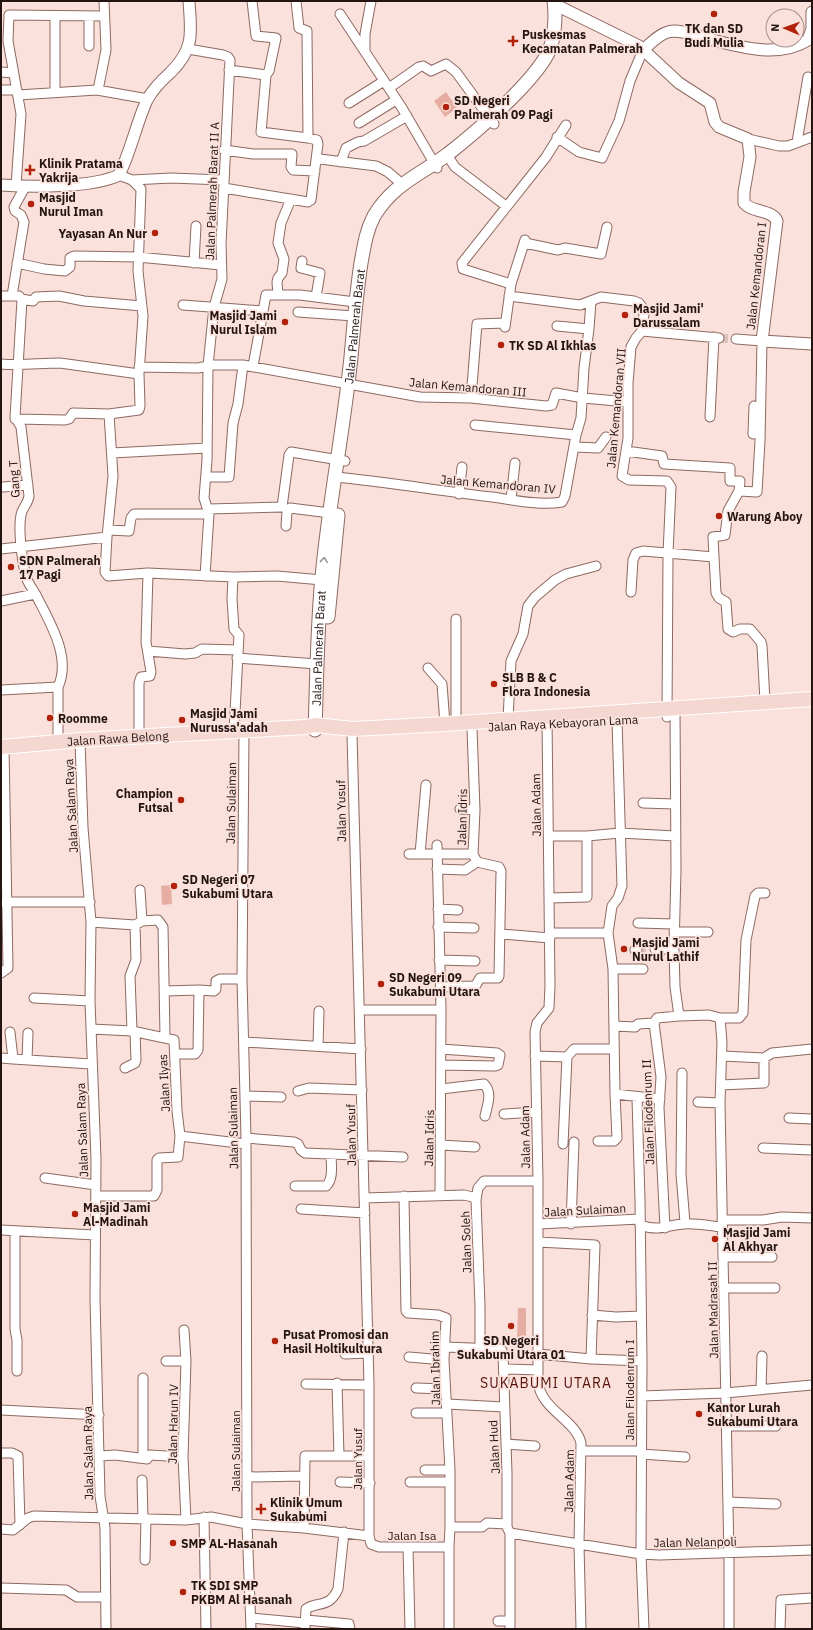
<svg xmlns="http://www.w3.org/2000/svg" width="813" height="1630" viewBox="0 0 813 1630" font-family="'IBM Plex Sans',sans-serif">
<rect width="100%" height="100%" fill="#fbe1db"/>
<path fill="#e6aea3" d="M446,92L457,108L445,117L434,101Z
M171,885L172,904L162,905L161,886Z
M518,1308H526V1342L517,1341Z"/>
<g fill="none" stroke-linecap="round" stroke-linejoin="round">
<path stroke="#dbc2bd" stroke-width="9" stroke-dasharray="9 4.5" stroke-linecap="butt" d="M719,338L736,339
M637,950L655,949"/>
<defs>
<path id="minor" d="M252,1L256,36L276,38L269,71L266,75
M340,14L402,108L437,168
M55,16V92
M89,46V16
M188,49L223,55L228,57L230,60L221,244L222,279L214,307L208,366L207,460L204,498L209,514L205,576
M365,51V34L371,1
M229,70L266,75L261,132L308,138
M1,72L13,73
M389,88L419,67L423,66L431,71L446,64L456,72L494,124
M1,90H17
M98,90L106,50L104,1
M18,95L97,90L148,99
M349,103L384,81
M359,123L396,100
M557,137L579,152L602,158L619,121L630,81L643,50
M748,139L779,146H788L812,137
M797,142L808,77
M224,150L253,154H292L291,167L293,170L315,171
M447,155L455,167L506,206
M317,161L320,159L376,166L388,172L402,184
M341,162L346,148L358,142L364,141L407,116
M132,180L171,178L223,180
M16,186L21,114L8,41L9,15L104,16
M224,188L308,202L311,200L318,144L317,140L308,138L307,33V31L299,28L296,1
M525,243L558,250L565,248L601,254L607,227
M302,261L301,268L320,273L316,297
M17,263L44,269L65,271L70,267V258L74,256L138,257L221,265
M194,263L196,226
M511,284L525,240
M278,295L277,282L278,278L282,273L284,259L278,243L281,223L291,199
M1,296H19L22,300L15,417L21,427L29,496C28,504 22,508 21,515C18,529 22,559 25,573C26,581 32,588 36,595C49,621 72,657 58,687V742
M12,296L24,222L21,215L15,211L14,207L25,187
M509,296L580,305L601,297L634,301L639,303L642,307L644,314L642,331
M21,299L33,301L36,297L59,296L84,301L142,306
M183,305L263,311
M298,312L354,316
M557,326L589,329
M505,327L511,284L463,269L462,263L546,157L566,125
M1,364C21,366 40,363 60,363L139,374
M253,366L266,295H300L355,302
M139,367L198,368L213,365H243L420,397L471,398L546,406L552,405L556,393L583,398L628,402
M471,398L477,324L505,323
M109,414L113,476L107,537L105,572L108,576L148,573L233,577L277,576L322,580
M710,417L714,337
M15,419L65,420L69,419L73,413L109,414L139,410L140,406L139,374L143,316L138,271L141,189L132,180L119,175
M475,425L576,435
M753,434L754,406
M575,447L598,448L606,437
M626,451L662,456L664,464L730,468V481H740L739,491
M112,453L207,448
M206,477H229L233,423L238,404L243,365
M335,477C388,482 440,491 492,497C514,500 540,506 562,502L565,496L576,435L581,418L584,368L589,329L591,301
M3,487L28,485
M459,494L462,467
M511,499L515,463
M208,509L282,507L289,455L291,452L345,461
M286,526L287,512L290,508L330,513
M108,530L129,531L131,518L134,514H209
M1,549L107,537
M714,557L716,593L719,598L726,602L728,629L733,632L740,629H750L761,642L762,646L765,701
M233,577L232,599L234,629L239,635L234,732
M631,592L633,560L636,553L643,551L714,557L713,537L725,535L728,511L739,491L757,492L760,441L762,341L736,339
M1,601L35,594
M148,651L185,654L195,653L202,649L238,650
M237,658L317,664
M428,668L442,684L445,724
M1,690L58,687
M675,709L676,871L674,949L675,987L679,1016L709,1015L720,1018L722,1042L720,1103L729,1558V1629
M667,717L668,554L671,487L667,481L629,480L622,476L628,438V383L631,347L636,338L642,331L719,338
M547,718L550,986L549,1008L537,1023L535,1032L538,1181V1382C541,1410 576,1420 581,1443L579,1544L581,1629
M508,719L511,661L523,634L528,606L535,597L555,580L566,574L596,566
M456,723V619
M244,731L242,979L246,1138L247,1524L251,1629
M352,734L369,1385V1536
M139,737V683L141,677L150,676L151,672L146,642L148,573
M80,740L83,828L91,922L90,1001L96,1159L95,1299L100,1496L105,1528L106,1629
M643,803L675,804
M460,809L475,810
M549,836H587L620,833L675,836
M437,845L441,1010L440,1195
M409,854H473
M420,854L426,785
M437,869L465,870L477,862
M140,890L142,921
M550,898L587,897V836
M1,902H90
M438,909L458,910
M91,922L135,925L142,921L158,920L163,927L165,1037
M638,923L674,924
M438,927L474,928
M674,932H708
M550,933H608L613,969L615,1094L660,1099
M608,933L612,906L618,898L622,886L617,720
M501,934L550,938
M655,949H674
M635,950H637
M439,960L475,961
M613,969H643
M1,973L8,968L4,747
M441,987L473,986L476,985L480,978H498L499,976L501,871L499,867L477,862L473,854L475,810L472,729
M165,991L199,990
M34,998L90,1001
M360,1010H441
M720,1018H739L743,1013L746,940L755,896L758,893H765
M614,1026L635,1027L638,1024L654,1023
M91,1029L132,1031L174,1040L177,1111L180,1136
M132,1031L130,976L136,960L135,925
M10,1032L13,1059L91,1064
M244,1042L361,1049
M318,1046L319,1011
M175,1054H195L198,1050L199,990L214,991L216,989V981L220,979H242
M535,1056L567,1057
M722,1056L764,1058L772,1053L812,1049
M1,1058L13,1059
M27,1060L28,1033
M441,1065L495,1066L498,1065L500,1055L497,1053L441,1049
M125,1068L135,1063L136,1060L135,1032
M682,1073L681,1174L685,1223
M721,1085L764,1083V1058
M441,1089L484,1084C493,1093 487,1106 485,1116
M298,1091L309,1088L362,1090
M245,1096L281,1097
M637,1098L640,1200L642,1361L641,1554L644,1629
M698,1102L720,1103
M504,1114L537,1112
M789,1118L812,1119
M246,1138L294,1142L298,1144L301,1150L305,1153L403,1157
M598,1141H614L617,1138L615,1094
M563,1144L567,1057L574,1049H614
M441,1145L475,1147
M763,1148L812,1150
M45,1178L96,1185
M295,1186H326C334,1179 331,1164 331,1154
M96,1196H154L157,1190V1160L159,1158L178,1157L180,1136L246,1144
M404,1196L406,1311L408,1313L438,1315L446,1318L444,1360L450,1470V1527
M364,1198L464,1195L473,1197L476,1200
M301,1209L365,1213
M722,1220H763L782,1217L812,1218
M538,1224L640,1219
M571,1224L574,1142
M640,1225C660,1232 665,1225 684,1224C696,1223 710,1226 722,1227
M665,1228L659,1108L661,1077L654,1023L657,1018L679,1016
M1,1230L95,1235
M15,1231V1329L17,1340V1371
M538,1242L595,1245L591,1359
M724,1257H772
M725,1288H775
M592,1315L616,1317L641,1316
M184,1330L186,1361L183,1457L186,1520
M445,1347L497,1349H501L503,1353L507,1473V1527L510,1533V1629
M480,1348V1306L476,1200L478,1188L484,1181H538
M345,1354L368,1353
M538,1354L591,1359L642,1361
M409,1357L444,1360
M166,1361H186
M504,1369L538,1370
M337,1383L339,1456
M306,1384L369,1385
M416,1388L445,1389
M761,1389L762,1356
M642,1396L725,1393L812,1385
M447,1404L504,1407
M1,1410L99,1415
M416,1413H447
M726,1426H776
M506,1444L535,1446
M582,1451H642
M1,1453H12L18,1456L20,1525
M641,1454L685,1457
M100,1456L115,1455L147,1459L150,1455L183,1457
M143,1458V1378
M425,1470H450
M248,1477L304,1476
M142,1480L143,1519
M340,1482L370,1483
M410,1482H450
M728,1502L776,1504
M204,1517L206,1629
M304,1528L305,1456H369
M1,1529L13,1530L28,1518L34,1516L186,1520L211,1517L247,1524L304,1528L369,1536L371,1544L379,1547H449L450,1527H482L487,1523L507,1524
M510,1533L641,1554L659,1555L812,1550
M408,1547L410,1629
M449,1547V1629
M145,1560L146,1519
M1,1588L66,1590L77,1597H106
M251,1618L305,1623
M306,1620L349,1624L350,1629
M498,1621H510
M305,1629L306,1609C317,1601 329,1609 338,1589L344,1532
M780,1629L781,1600L812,1598"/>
<path id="tertiary" d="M554,4L639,46L679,83L710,103L715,122L719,127L748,139L750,157L744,192V203C752,213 772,209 777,221L762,341L812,344
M643,50C650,44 659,34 668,32C678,29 691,34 701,37C734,45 776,60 808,40L812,29V12
M1,185C30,187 93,188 119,175C131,151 136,124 147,100C153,89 162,80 171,72C195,48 191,32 189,1"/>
<g id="secondary">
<path d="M328,617L338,515"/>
<path id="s1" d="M315,730C317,676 317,621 323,567C330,497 344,427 351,357C354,325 356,295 361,263C364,247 366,231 374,216C393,184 420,175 448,154C476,132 532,84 548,53C555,39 556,16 554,1"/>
</g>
<g id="primary">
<path id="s2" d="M1,747L80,740L305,727L315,725L353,729L445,724L812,699"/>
</g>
</defs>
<use href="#minor" stroke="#8e6961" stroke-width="11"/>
<use href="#tertiary" stroke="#8e6961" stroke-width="13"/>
<use href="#secondary" stroke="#8e6961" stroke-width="15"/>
<use href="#primary" stroke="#fff" stroke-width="16"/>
<use href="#minor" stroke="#fff" stroke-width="9"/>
<use href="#tertiary" stroke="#fff" stroke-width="11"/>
<use href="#secondary" stroke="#fff" stroke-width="13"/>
<use href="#primary" stroke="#f5d7d1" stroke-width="14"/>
</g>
<defs><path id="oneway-chevron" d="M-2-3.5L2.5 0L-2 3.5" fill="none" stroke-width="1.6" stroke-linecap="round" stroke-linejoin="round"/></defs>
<use stroke="#9c9694" href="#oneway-chevron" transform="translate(324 560) rotate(-84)"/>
<g fill="#b0220b" stroke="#fbe1db" stroke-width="1.5">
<circle cx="714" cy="14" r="4"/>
<path d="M511 35h4v4h4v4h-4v4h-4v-4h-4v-4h4z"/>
<circle cx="446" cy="107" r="4"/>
<path d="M28 164h4v4h4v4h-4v4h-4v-4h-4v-4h4z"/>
<circle cx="31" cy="204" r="4"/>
<circle cx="155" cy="233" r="4"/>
<circle cx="625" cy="315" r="4"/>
<circle cx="285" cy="322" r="4"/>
<circle cx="501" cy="345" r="4"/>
<circle cx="719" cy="516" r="4"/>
<circle cx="11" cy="567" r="4"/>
<circle cx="494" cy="684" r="4"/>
<circle cx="50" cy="718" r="4"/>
<circle cx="182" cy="720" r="4"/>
<circle cx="181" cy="800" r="4"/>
<circle cx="174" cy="886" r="4"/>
<circle cx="624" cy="949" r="4"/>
<circle cx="381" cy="984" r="4"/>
<circle cx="75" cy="1214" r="4"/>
<circle cx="715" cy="1239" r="4"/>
<circle cx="511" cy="1326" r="4"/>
<circle cx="275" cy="1341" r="4"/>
<circle cx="699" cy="1414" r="4"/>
<path d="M259 1503h4v4h4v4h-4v4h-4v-4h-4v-4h4z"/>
<circle cx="173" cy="1543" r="4"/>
<circle cx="183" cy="1592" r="4"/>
</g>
<g text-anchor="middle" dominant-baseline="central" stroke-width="3.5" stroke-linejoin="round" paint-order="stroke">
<g font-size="12" font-weight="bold" fill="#241512" stroke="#fbe1db" text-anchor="start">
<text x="714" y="28" text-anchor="middle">TK dan SD<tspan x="714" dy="14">Budi Mulia</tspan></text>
<text x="522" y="34">Puskesmas<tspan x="522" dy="14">Kecamatan Palmerah</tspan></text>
<text x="454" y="100">SD Negeri<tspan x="454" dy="14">Palmerah 09 Pagi</tspan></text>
<text x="39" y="163">Klinik Pratama<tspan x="39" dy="14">Yakrija</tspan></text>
<text x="39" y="197">Masjid<tspan x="39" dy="14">Nurul Iman</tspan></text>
<text x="147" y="233" text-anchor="end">Yayasan An Nur</text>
<text x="633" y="308">Masjid Jami'<tspan x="633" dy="14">Darussalam</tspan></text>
<text x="277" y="315" text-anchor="end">Masjid Jami<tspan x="277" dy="14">Nurul Islam</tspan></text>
<text x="509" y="345">TK SD Al Ikhlas</text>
<text x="727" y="516">Warung Aboy</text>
<text x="19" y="560">SDN Palmerah<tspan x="19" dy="14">17 Pagi</tspan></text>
<text x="502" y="677">SLB B &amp; C<tspan x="502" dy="14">Flora Indonesia</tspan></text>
<text x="190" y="713">Masjid Jami<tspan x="190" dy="14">Nurussa'adah</tspan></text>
<text x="58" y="718">Roomme</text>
<text x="173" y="793" text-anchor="end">Champion<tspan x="173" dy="14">Futsal</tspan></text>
<text x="182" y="879">SD Negeri 07<tspan x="182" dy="14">Sukabumi Utara</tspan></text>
<text x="632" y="942">Masjid Jami<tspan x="632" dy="14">Nurul Lathif</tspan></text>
<text x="389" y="977">SD Negeri 09<tspan x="389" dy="14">Sukabumi Utara</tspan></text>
<text x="83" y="1207">Masjid Jami<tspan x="83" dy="14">Al-Madinah</tspan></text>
<text x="723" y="1232">Masjid Jami<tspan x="723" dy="14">Al Akhyar</tspan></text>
<text x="283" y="1334">Pusat Promosi dan<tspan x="283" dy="14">Hasil Holtikultura</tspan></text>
<text x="511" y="1340" text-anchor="middle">SD Negeri<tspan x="511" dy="14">Sukabumi Utara 01</tspan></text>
<text x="707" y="1407">Kantor Lurah<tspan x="707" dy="14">Sukabumi Utara</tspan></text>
<text x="270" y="1502">Klinik Umum<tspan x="270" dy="14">Sukabumi</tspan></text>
<text x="181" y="1543">SMP AL-Hasanah</text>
<text x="191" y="1585">TK SDI SMP<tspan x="191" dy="14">PKBM Al Hasanah</tspan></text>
</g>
<g font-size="12" fill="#241512" stroke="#fbe1db">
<text transform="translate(212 191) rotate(-88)">Jalan Palmerah Barat II A</text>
<text transform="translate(756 276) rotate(-84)">Jalan Kemandoran I</text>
<text stroke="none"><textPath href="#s1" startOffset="406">Jalan Palmerah Barat</textPath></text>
<text transform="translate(468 387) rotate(5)">Jalan Kemandoran III</text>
<text transform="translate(616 408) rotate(-85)">Jalan Kemandoran VII</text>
<text transform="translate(14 479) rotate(-94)">Gang T</text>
<text transform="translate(498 484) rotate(5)">Jalan Kemandoran IV</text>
<text stroke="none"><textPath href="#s1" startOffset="82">Jalan Palmerah Barat</textPath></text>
<text transform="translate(563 723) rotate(-3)">Jalan Raya Kebayoran Lama</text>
<text stroke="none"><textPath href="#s2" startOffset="117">Jalan Rawa Belong</textPath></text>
<text transform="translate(231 803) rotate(-89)">Jalan Sulaiman</text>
<text transform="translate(536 805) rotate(-91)">Jalan Adam</text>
<text transform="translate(71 806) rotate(-93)">Jalan Salam Raya</text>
<text transform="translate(341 811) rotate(-91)">Jalan Yusuf</text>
<text transform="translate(462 817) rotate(-89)">Jalan Idris</text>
<text transform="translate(164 1083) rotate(-93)">Jalan Ilyas</text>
<text transform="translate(648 1112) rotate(-92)">Jalan Filodenrum II</text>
<text transform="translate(233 1128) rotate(-91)">Jalan Sulaiman</text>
<text transform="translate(82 1130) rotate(-92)">Jalan Salam Raya</text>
<text transform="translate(351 1135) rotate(-91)">Jalan Yusuf</text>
<text transform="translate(525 1137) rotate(-91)">Jalan Adam</text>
<text transform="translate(429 1138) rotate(-89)">Jalan Idris</text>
<text transform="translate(585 1210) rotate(-3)">Jalan Sulaiman</text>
<text transform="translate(466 1242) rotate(-92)">Jalan Soleh</text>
<text transform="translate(713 1310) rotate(-91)">Jalan Madrasah II</text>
<text transform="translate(435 1368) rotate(-91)">Jalan Ibrahim</text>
<text transform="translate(629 1390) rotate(-90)">Jalan Filodenrum I</text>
<text transform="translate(173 1424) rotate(-89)">Jalan Harun IV</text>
<text transform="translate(494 1447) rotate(-93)">Jalan Hud</text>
<text transform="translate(235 1451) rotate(-90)">Jalan Sulaiman</text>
<text transform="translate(88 1453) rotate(-91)">Jalan Salam Raya</text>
<text transform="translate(357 1459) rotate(-90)">Jalan Yusuf</text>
<text transform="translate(569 1481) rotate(-89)">Jalan Adam</text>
<text x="412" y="1535">Jalan Isa</text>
<text transform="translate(695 1542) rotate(-1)">Jalan Nelanpoli</text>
</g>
<g font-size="14" letter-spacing="1" fill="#561309" stroke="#fbe1db">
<text x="546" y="1383">SUKABUMI UTARA</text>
</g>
</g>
<rect width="813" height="1630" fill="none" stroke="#241512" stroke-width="4"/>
<g transform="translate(785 28) rotate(272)"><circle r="19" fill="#fbe1db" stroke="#a58f8b"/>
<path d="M0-3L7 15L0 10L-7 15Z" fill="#b0220b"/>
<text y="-6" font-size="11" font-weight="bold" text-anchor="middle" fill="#241512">N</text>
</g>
</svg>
